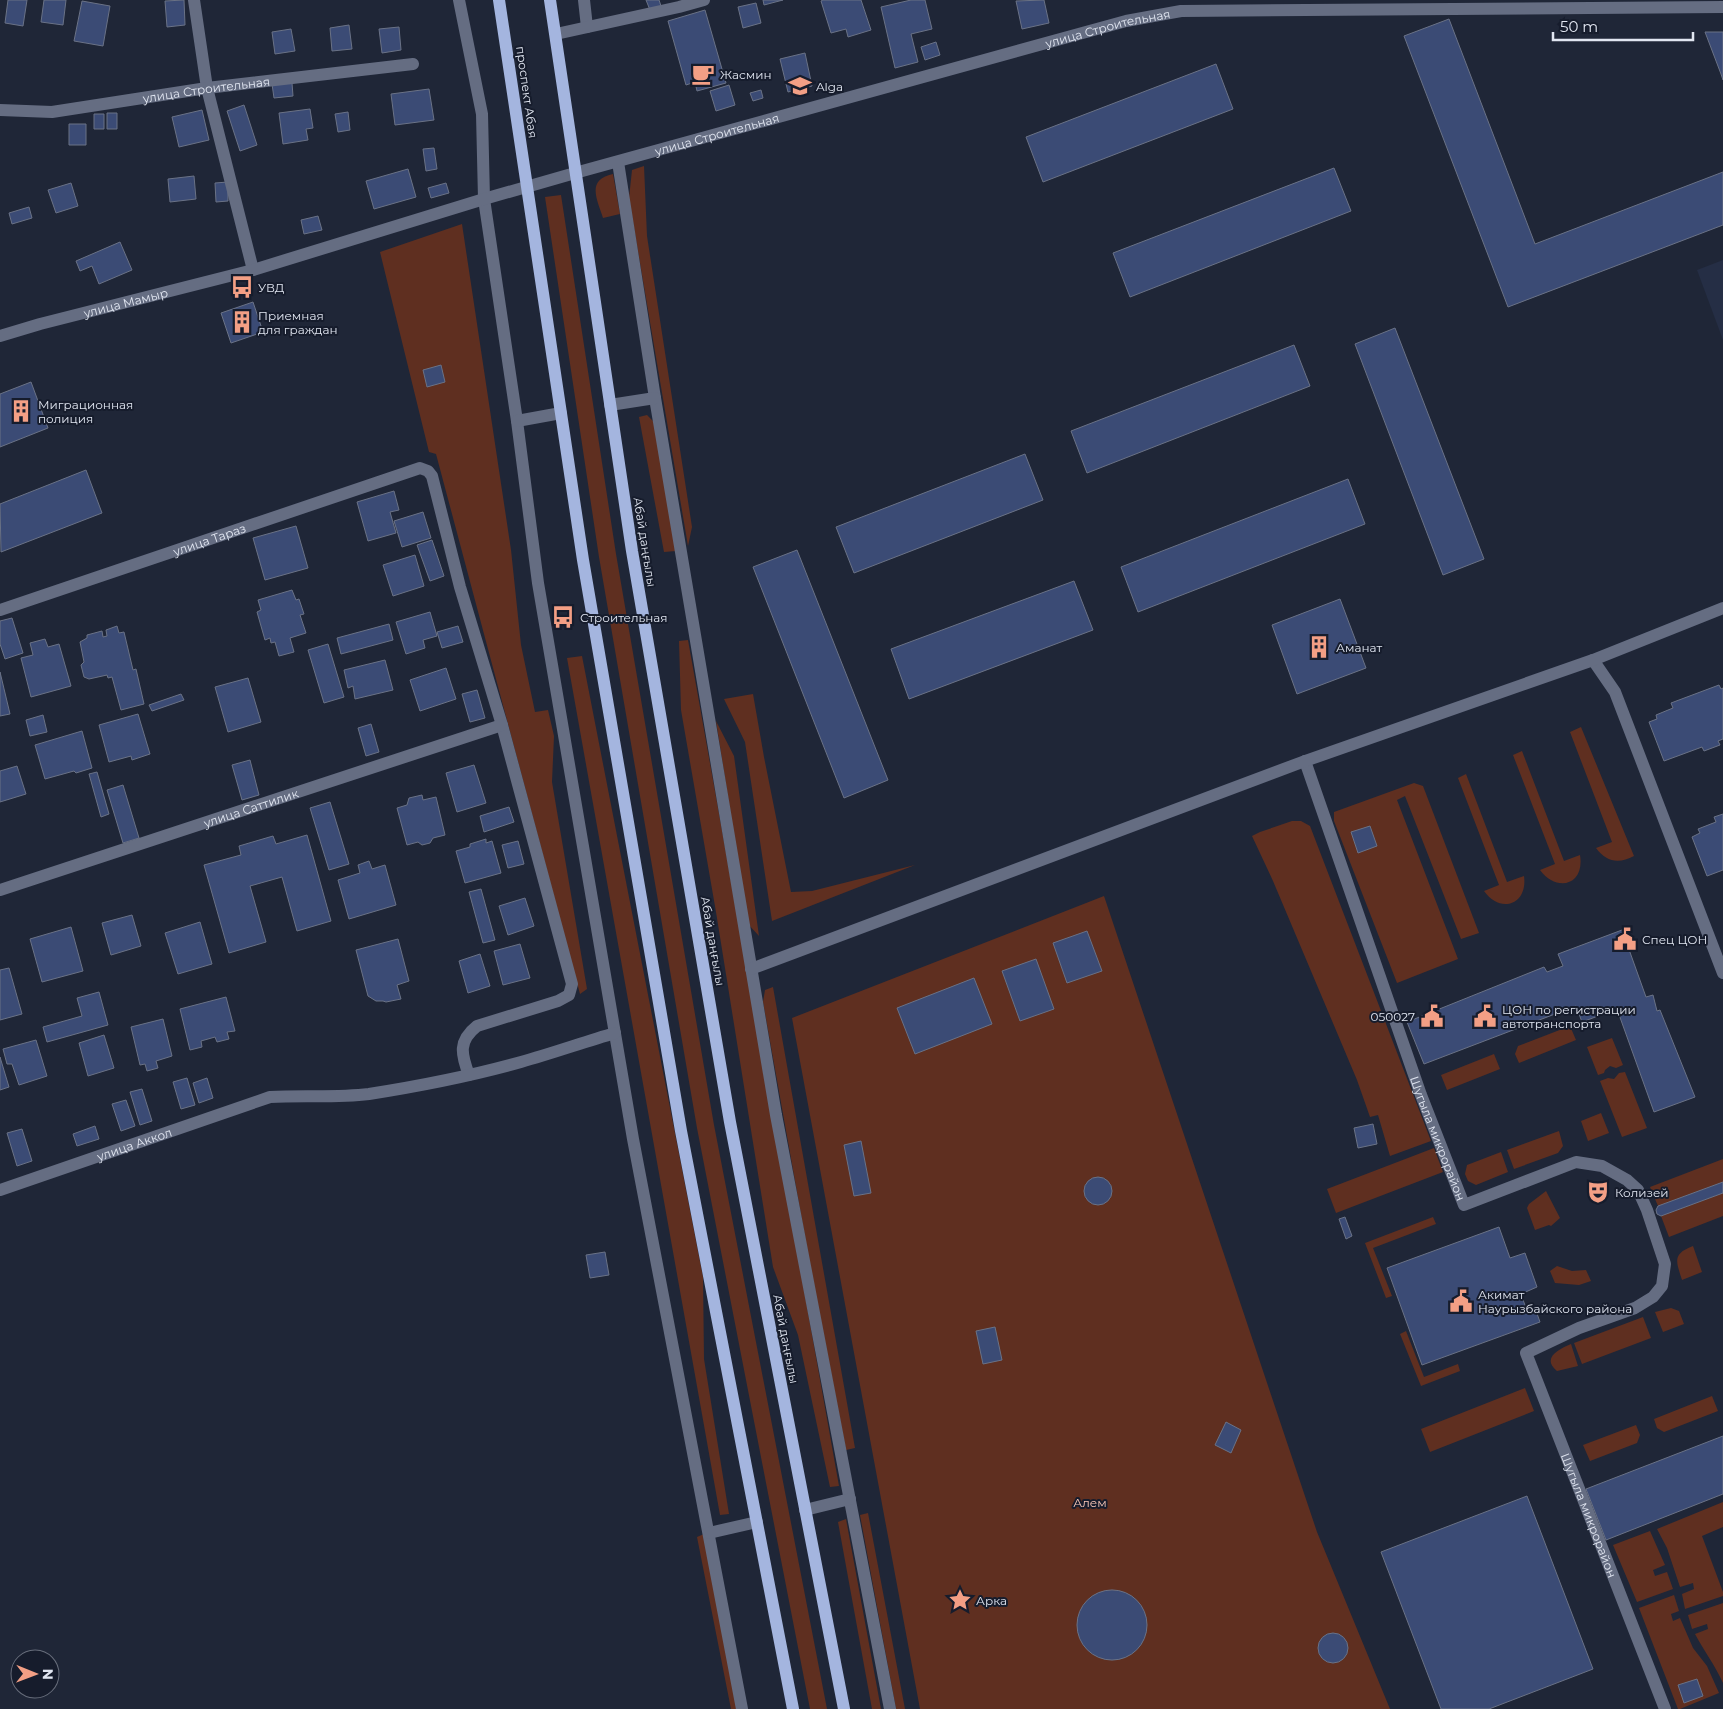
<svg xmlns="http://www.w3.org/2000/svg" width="1723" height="1709" viewBox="0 0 1723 1709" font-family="Montserrat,sans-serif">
<rect width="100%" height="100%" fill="#1f2637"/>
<path fill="#252e45" d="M1723,260V340L1697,270Z"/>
<path fill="#5f2f20" d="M644,166L647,236L692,527L688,546L629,198L632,170Z
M613,174L620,214L603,218C597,199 586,180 613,174Z
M561,195L616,554L714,1125L827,1709H810L697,1128L599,557L545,197Z
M462,224L511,550L521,645L535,712L548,710L554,736L552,782L587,989L580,994L436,454L429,452L380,252Z
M647,415L654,422L676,551L664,552L639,417Z
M688,640L839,1486L830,1487L798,1335L773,1267L716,912L681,710L679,641Z
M582,656L703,1277L704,1359L729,1514L720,1515L567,658Z
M753,694L764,757L791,892L812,891L915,865L772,921L745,742L724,699Z
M716,721L734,756L759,936L748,924Z
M1581,727L1634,856C1619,864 1606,862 1596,848L1612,842L1570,732Z
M1522,751L1564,861L1580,855C1585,885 1557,893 1540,870L1555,864L1513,755Z
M1466,774L1507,882L1524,876C1528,905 1500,914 1484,891L1499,885L1458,778Z
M1414,783L1423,786L1479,933L1461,939L1405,796L1397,800L1458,959L1397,983L1334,821V812Z
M1292,821H1301L1310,826L1431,1141L1390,1156L1378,1115L1370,1117L1357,1080L1273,881L1252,836L1260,832Z
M1104,896L1317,1532L1390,1709H920L792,1018Z
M773,987L855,1448L846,1450L809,1259L763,1002L765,990Z
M1570,1026L1576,1040L1519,1063L1515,1054L1518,1046Z
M1612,1038L1623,1065L1616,1068L1610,1066L1605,1070L1604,1073L1598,1075L1587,1047Z
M1494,1054L1500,1069L1447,1090L1441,1075Z
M1625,1072L1647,1128L1622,1137L1600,1081L1608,1078L1614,1079L1619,1073Z
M1601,1113L1609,1133L1588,1141L1581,1121Z
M1559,1131L1563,1146L1558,1153L1514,1169L1507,1150Z
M1434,1148L1443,1172L1336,1213L1327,1189Z
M1501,1152L1508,1172L1476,1185L1468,1181L1465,1174L1467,1165Z
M1723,1159V1182L1658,1206L1650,1187Z
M1546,1191L1560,1218L1551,1226L1549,1225L1535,1230L1527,1208L1529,1204Z
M1723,1193V1216L1669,1237L1661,1216Z
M1433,1217L1436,1224L1373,1248L1392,1296L1386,1298L1365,1243Z
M1693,1246L1702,1272L1682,1280C1676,1261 1672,1254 1693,1246Z
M1557,1266L1572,1271L1586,1270L1591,1281L1579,1285L1555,1283L1550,1271Z
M1671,1308L1679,1311L1684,1324L1663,1332L1655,1312Z
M1643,1317L1651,1338L1582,1364L1574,1343Z
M1406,1331L1424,1377L1458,1364L1460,1371L1421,1386L1400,1334Z
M1571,1344L1578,1366L1557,1371C1541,1358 1559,1349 1571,1344Z
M1525,1388L1534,1411L1430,1452L1421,1429Z
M1712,1396L1718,1411L1664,1432L1657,1428L1654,1419Z
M1636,1425L1640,1435L1637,1443L1590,1461L1583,1445Z
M1723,1502V1527L1702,1536L1723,1592V1596L1685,1609L1682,1594L1694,1589L1693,1583L1680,1587L1667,1548L1657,1529Z
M868,1513L905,1709H896L860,1515Z
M846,1519L881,1709H872L838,1522Z
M1650,1531L1665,1565L1653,1570L1655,1576L1667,1572L1673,1589L1637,1602L1613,1545Z
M704,1534L737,1709H731L697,1537Z
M1674,1595L1679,1611L1671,1614L1673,1621L1680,1618L1693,1648L1707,1666L1719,1693L1680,1709H1678L1639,1608Z
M1723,1603V1683C1715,1665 1704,1651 1695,1634L1708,1629L1707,1624L1692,1629L1688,1615Z"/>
<path fill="#3b4b75" stroke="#6a7286" d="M8,0H27L23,26L5,23Z
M44,0H66L63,25L41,22Z
M184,0L185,25L167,27L165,1Z
M646,0H659L661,6L650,10Z
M763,0H783L764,5Z
M823,0H861L871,30L848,37L846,29L831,33L821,1Z
M911,0H925L932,29L911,34L918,62L895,68L881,7Z
M1044,0L1049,23L1022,29L1016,1Z
M82,1L110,6L103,46L74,41Z
M756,3L761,23L743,28L738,7Z
M705,10L726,83L697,91L695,82L686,85L668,21Z
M1449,19L1535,244L1723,172V225L1508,307L1404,36Z
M349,25L352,49L332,51L330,28Z
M399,27L401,50L382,53L379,29Z
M291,29L295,51L275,54L272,32Z
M1705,32H1723V80L1721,74Z
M936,42L940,55L925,60L921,47Z
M805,53L812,86L788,92L780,59Z
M1216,64L1233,109L1043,182L1026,137Z
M292,83L293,96L274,98L272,84Z
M729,85L735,105L716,111L710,91Z
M429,89L434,120L395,125L391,94Z
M761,90L763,98L753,101L750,93Z
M244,105L257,145L240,151L227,111Z
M310,109L313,128L306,129L308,140L283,144L279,113Z
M202,110L209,140L179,147L172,117Z
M348,112L350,130L338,132L335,114Z
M107,113H117V129H107Z
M94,114H104V129H94Z
M69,124H86V145H69Z
M434,148L437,169L426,171L423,149Z
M1334,168L1351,211L1130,297L1113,253Z
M408,169L416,197L374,209L366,181Z
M194,176L196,199L170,202L168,179Z
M228,182V201L216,202L215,183Z
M71,183L78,206L56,213L48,190Z
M446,183L449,193L431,198L428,188Z
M29,207L32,218L12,224L9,213Z
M318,216L322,230L304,234L301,220Z
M120,242L132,270L99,284L92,266L80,271L76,261Z
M253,302L263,332L231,343L221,313Z
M1395,328L1484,559L1443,575L1355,344Z
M1294,345L1310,386L1087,473L1071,431Z
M441,365L445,382L427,387L423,370Z
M31,382L48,428L0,447V394Z
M1025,454L1043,500L854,573L836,527Z
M86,470L102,513L1,552L0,504Z
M1348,479L1365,524L1138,612L1121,567Z
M394,491L399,510L390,512L396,533L368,541L357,502Z
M423,512L431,538L402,547L394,521Z
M296,526L308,568L265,580L253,538Z
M432,540L444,576L430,581L417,545Z
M797,550L888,780L844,798L753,567Z
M415,555L424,586L393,596L383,565Z
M1074,581L1093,630L909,699L891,649Z
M292,590L296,600L299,599L304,614L300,615L306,633L290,638L294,652L279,656L275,642L271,643L270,638L265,640L257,612L261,610L258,600Z
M1340,599L1366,668L1297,694L1272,625Z
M430,612L437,636L423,640L425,648L406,654L396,622Z
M12,618L23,653L5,659L0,644V621Z
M389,624L393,640L341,654L337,638Z
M117,626L119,633L124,632L133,670L136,669L144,704L121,710L112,677L108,678L107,675L89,679L84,677L81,665L84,662L80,642L87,638V635L102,631L103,637L107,636L106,630Z
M458,626L463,642L442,648L437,632Z
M45,639L48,647L59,644L71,686L31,697L21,658L33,655L30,643Z
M328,644L344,697L324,703L308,650Z
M385,660L393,690L355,699L353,686L348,688L344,670Z
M446,668L456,699L420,711L410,680Z
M0,672L10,714L0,716Z
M248,678L261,722L228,732L215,687Z
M1719,685L1721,689L1723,688V739L1718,741L1720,745L1704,751L1702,747L1664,761L1649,722L1657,719L1656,715L1673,708L1671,703Z
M477,690L485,718L470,722L462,694Z
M181,694L184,700L152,711L149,705Z
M138,714L150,754L132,760L131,756L109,762L99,725Z
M43,715L47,732L30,736L26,720Z
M371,724L379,752L366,756L358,728Z
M82,731L92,768L76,773L74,771L45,779L35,745Z
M250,760L259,795L242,800L232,765Z
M474,765L486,803L457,812L446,773Z
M17,766L26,794L0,802V771Z
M97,772L109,814L101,817L89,774Z
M123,785L139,838L123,843L107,790Z
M422,795L423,800L436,797L445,835L433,838L430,843L422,845L418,842L407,845L397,808L407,805L409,798Z
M330,802L349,864L329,870L310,808Z
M509,807L514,822L484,832L480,816Z
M1723,814V870L1707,876L1692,837L1700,833L1698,829L1716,822L1714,817Z
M1370,826L1377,846L1358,853L1351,832Z
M307,835L331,921L297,931L282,877L250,886L266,942L229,953L204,865L241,855L239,846L273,836L276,844Z
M486,839V843L492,841L501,873L465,883L456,851L470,847V844Z
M518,841L524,864L508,868L502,845Z
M369,861L372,869L385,865L396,905L349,919L338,880L360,873L358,865Z
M481,889L495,940L483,943L469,892Z
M525,898L534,926L508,935L499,906Z
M132,915L141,946L111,955L102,923Z
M200,922L212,964L178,974L165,933Z
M71,927L83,971L42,982L30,939Z
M1622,930L1646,997L1653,995L1657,1011L1660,1010L1695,1097L1654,1112L1617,1009L1582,1022L1576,1006L1424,1064L1407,1022L1544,967L1547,972L1563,966L1558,954Z
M1087,931L1102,971L1067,983L1053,943Z
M398,939L409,981L397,985L401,999L386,1002L383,1001H376L368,996L356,950Z
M520,944L530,978L503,985L494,951Z
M480,954L490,986L468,993L459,961Z
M1036,959L1054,1009L1020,1021L1002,971Z
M9,968L22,1014L0,1020V970Z
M974,978L992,1024L915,1054L897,1008Z
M99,992L108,1025L47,1042L43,1027L82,1016L77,998Z
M226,997L235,1031L227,1032L229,1039L217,1042L215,1037L201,1041L202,1047L190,1050L180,1009Z
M163,1019L172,1056L156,1061L158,1068L147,1071L145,1064L140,1065L131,1027Z
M104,1035L114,1068L88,1076L79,1043Z
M36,1040L47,1076L19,1085L12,1064H7L3,1049Z
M0,1057L9,1087L0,1090Z
M187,1078L195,1105L181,1109L173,1082Z
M207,1078L213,1098L199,1103L193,1083Z
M142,1089L152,1121L140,1125L130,1092Z
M126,1100L135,1126L121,1131L112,1104Z
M1373,1124L1377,1144L1358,1148L1354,1128Z
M95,1126L99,1139L77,1146L73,1134Z
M22,1129L32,1161L17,1166L7,1133Z
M861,1141L871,1193L854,1196L844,1145Z
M1084 1191a14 14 0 1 1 28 0a14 14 0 1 1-28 0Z
M1723,1182V1193L1661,1216L1657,1214L1656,1210L1658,1206Z
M1345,1217L1352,1236L1346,1239L1339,1219Z
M1499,1227L1510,1258L1525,1253L1537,1287L1521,1294L1527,1311L1535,1308L1540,1322L1422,1365L1387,1268Z
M605,1252L609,1275L590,1278L586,1255Z
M995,1327L1002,1360L983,1364L976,1331Z
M1226,1422L1241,1430L1231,1453L1215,1445Z
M1723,1436V1494L1606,1540L1586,1489Z
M1527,1496L1593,1669L1489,1709H1441L1381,1552Z
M1077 1625a35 35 0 1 1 70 0a35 35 0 1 1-70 0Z
M1318 1648a15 15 0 1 1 30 0a15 15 0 1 1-30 0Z
M1697,1679L1703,1696L1684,1703L1678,1685Z"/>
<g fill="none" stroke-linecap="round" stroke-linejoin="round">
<g stroke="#656d82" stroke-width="12">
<path d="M194,0L207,88L253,270"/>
<path d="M459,0L482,114L484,199L517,421L538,583L633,1139L742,1709"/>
<path d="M584,0L587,27"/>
<path d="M556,34L679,7L704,0"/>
<path id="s1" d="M0,110L52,112L207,88L413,64"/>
<path d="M618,162L655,398L776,1115L890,1709"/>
<path id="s2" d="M0,336L40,324L253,270L484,199L575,173L1126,21L1181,11L1723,7"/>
<path d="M610,405L655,398"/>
<path d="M517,421L561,413"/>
<path id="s3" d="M0,610L420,468L428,471L432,476L460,587L502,725L572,984L569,995L558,1001L477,1026C458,1041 461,1054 469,1075"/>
<path d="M1593,660L1615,692L1723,973"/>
<path id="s4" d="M1305,761L1421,1095L1464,1205L1576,1162L1602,1166L1627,1180L1638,1190L1647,1210L1665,1264L1662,1286L1653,1297L1635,1308L1579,1328L1526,1353L1665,1709"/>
<path id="s5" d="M0,890L502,725"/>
<path d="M751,969L1305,761L1593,660L1723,608"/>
<path id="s6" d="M0,1190L270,1097C303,1095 336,1098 369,1094C420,1086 471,1076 521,1062C553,1053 584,1042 615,1033"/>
<path d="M805,1510L850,1499"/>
<path d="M709,1533L757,1522"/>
</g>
<path stroke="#a4b5df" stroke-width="12" d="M499,0L583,560L681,1131L793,1709
M550,0L632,551L730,1122L844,1709"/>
</g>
<defs>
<symbol id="cafe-bare" viewBox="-9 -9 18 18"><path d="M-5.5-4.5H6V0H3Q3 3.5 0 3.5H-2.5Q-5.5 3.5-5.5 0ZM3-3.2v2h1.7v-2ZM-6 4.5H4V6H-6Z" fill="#f39f85" stroke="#161c2c" stroke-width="2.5" paint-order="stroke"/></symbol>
<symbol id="school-bare" viewBox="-9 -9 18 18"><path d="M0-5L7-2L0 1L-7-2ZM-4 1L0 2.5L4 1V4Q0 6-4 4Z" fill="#f39f85" stroke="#161c2c" stroke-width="2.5" paint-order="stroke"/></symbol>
<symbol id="bus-bare" viewBox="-9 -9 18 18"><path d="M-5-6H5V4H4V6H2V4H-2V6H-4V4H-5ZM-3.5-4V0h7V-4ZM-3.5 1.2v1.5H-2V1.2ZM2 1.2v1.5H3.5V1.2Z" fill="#f39f85" stroke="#161c2c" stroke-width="2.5" paint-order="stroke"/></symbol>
<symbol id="building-bare" viewBox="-9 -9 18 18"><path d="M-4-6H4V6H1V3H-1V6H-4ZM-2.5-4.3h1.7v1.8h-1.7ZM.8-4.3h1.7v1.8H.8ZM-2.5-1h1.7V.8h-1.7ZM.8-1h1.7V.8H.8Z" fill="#f39f85" stroke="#161c2c" stroke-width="2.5" paint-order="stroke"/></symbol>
<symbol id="civic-bare" viewBox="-9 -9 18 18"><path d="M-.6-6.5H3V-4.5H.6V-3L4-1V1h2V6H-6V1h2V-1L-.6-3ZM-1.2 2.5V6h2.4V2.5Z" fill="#f39f85" stroke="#161c2c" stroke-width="2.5" paint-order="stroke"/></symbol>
<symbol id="theatre-bare" viewBox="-9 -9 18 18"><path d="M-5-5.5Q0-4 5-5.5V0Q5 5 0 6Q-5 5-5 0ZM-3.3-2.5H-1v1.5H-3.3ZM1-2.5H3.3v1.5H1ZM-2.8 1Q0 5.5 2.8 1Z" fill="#f39f85" stroke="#161c2c" stroke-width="2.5" paint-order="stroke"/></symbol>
<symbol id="sight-bare" viewBox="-9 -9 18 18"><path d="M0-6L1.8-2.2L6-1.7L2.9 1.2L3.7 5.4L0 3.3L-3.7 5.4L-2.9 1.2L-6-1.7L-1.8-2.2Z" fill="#f39f85" stroke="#161c2c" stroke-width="2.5" paint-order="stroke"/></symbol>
</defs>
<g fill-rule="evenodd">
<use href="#cafe-bare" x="687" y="58" width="32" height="32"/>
<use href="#school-bare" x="784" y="70" width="32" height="32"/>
<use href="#bus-bare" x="226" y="271" width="32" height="32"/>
<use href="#building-bare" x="226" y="306" width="32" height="32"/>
<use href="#building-bare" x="5" y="395" width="32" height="32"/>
<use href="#bus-bare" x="547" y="601" width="32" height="32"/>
<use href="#building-bare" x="1303" y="631" width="32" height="32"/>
<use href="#civic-bare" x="1609" y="923" width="32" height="32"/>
<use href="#civic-bare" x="1416" y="1000" width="32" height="32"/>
<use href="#civic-bare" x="1469" y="1000" width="32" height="32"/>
<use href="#theatre-bare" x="1582" y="1176" width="32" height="32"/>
<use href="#civic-bare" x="1445" y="1285" width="32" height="32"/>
<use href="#sight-bare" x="944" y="1584" width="32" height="32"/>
</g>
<g text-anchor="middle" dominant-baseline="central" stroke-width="4" stroke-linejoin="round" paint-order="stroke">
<g font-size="12" fill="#e1e6f1" stroke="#161c2c">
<text stroke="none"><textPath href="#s2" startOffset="1150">улица Строительная</textPath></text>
<text stroke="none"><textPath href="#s1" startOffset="208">улица Строительная</textPath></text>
<text transform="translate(527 92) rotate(82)">проспект Абая</text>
<text stroke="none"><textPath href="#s2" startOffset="745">улица Строительная</textPath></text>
<text stroke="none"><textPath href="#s2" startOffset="130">улица Мамыр</textPath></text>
<text stroke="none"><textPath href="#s3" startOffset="221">улица Тараз</textPath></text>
<text transform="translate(645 542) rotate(81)">Абай даңғылы</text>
<text stroke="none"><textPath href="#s5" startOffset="264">улица Саттилик</textPath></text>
<text transform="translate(713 941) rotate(80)">Абай даңғылы</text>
<text stroke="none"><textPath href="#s4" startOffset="400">Шугыла микрорайон</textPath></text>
<text stroke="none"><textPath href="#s6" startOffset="142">улица Аккол</textPath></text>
<text transform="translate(786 1339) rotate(79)">Абай даңғылы</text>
<text stroke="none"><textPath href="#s4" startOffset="1090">Шугыла микрорайон</textPath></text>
</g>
<g font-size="12" fill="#e1e6f1" stroke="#161c2c" text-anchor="start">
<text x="720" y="74">Жасмин</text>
<text x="816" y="86">Alga</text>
<text x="258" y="287">УВД</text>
<text x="258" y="315">Приемная<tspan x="258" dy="14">для граждан</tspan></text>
<text x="38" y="404">Миграционная<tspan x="38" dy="14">полиция</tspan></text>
<text x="580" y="617">Строительная</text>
<text x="1336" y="647">Аманат</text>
<text x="1642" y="939">Спец ЦОН</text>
<text x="1502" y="1009">ЦОН по регистрации<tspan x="1502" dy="14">автотранспорта</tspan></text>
<text x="1415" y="1016" text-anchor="end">050027</text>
<text x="1615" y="1192">Колизей</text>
<text x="1478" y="1294">Акимат<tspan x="1478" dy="14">Наурызбайского района</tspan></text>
<text x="976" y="1600">Арка</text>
</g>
<g font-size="12" fill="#fcc9b9" stroke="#161c2c">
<text x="1090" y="1502">Алем</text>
</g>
</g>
<g transform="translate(35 1674) rotate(91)"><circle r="24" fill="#161c2c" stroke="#676d7b"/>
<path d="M0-4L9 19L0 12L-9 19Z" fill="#f39f85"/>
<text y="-8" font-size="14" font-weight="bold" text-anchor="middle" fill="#e1e6f1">N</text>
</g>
<path d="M1553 32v8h140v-8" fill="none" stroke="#e1e6f1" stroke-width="2.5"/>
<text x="1560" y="32" font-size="15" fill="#e1e6f1" stroke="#161c2c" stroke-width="4" paint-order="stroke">50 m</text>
</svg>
